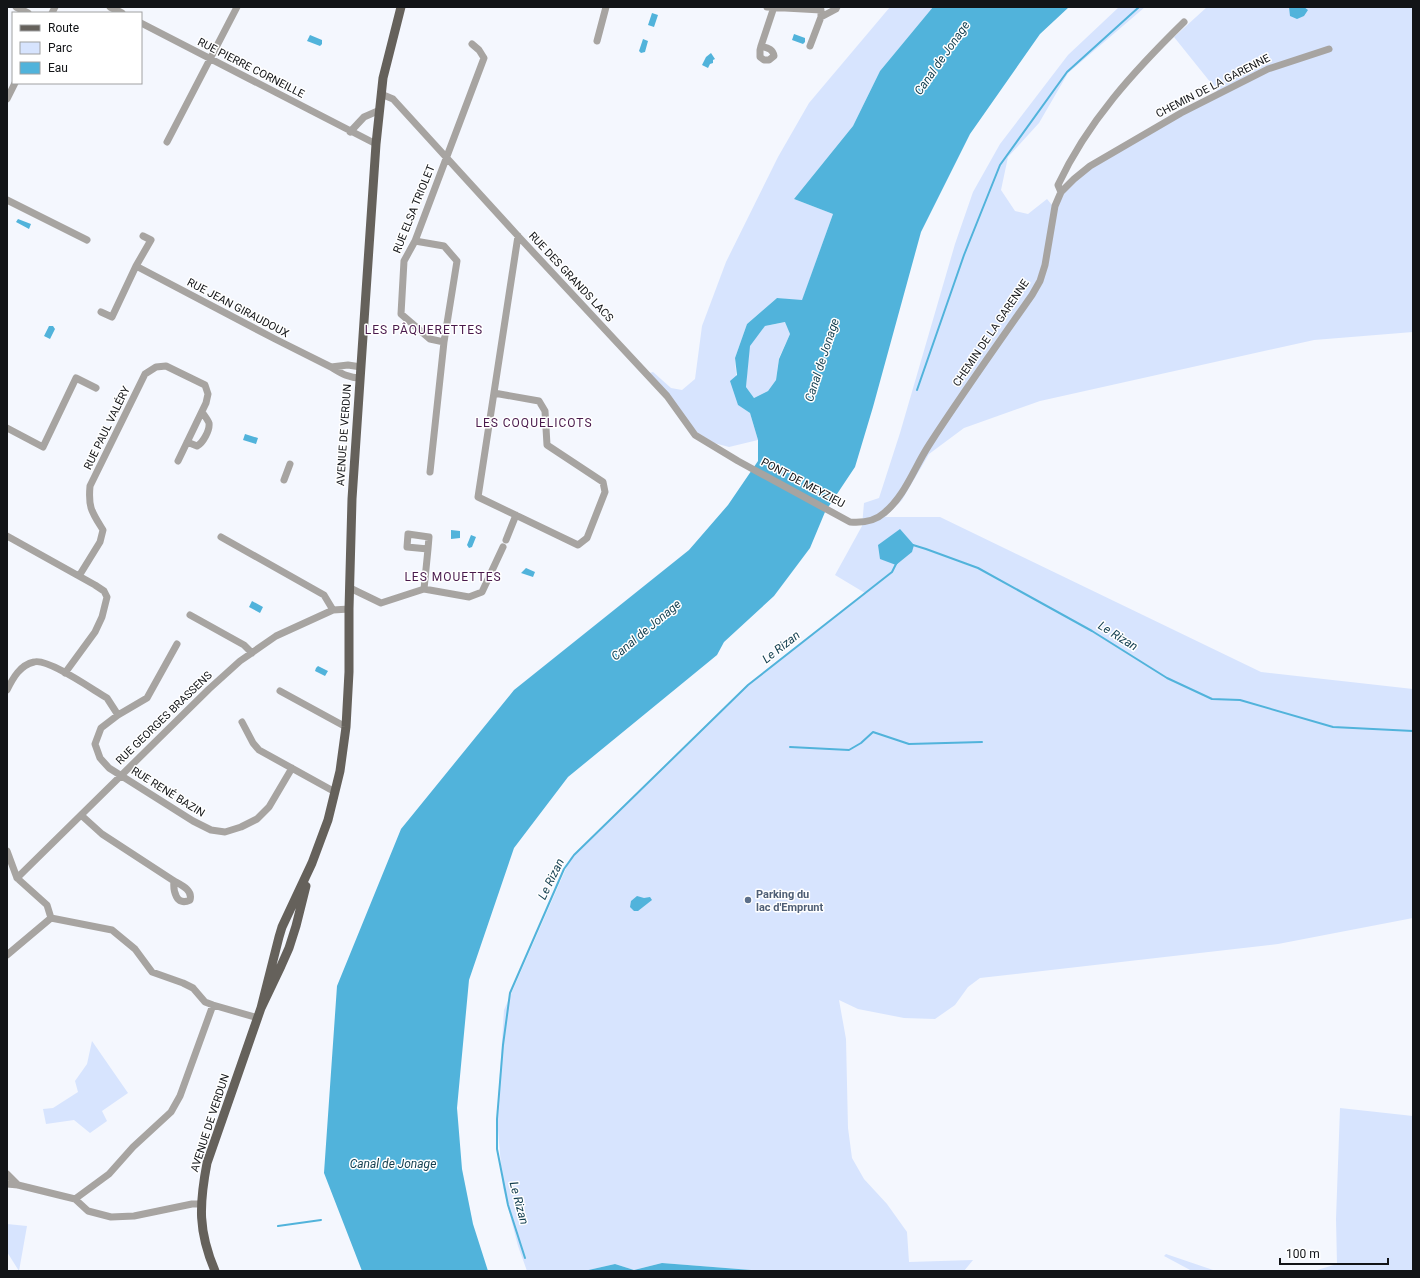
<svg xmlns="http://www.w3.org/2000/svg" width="1420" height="1278" viewBox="0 0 1420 1278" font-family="Roboto,sans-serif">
<rect width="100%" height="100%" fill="#f4f7fe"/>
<path fill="#d7e4fe" d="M890,7H933L880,71L853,126L794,199L833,214L802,301L777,298L747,324L735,358L738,405L750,413L758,440L729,447L714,443L697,432L649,373L653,372L671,388L682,390L695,379L702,326L726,262L778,157L809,103Z
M1119,7H1145L1068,73L1039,123L1008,157L1001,190L1015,211L1028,214L1047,199L1052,205L1064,185L1219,93L1174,37L1207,7H1413V332L1314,340L1040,401L964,428L929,454L902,500L885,517H940L1261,672L1413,689V918L1278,944L980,978L968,987L955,1005L935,1019L904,1018L858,1009L839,1000L846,1039L848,1128L852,1158L864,1179L887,1204L907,1232L909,1262L973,1260L964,1271H765L662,1263L634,1270L615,1264L584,1271H527L518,1246L503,1188L497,1119L504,1010L571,857L748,684L865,593L835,575L862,526L864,503L879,498L900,433L955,244L973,192L1000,144L1068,55Z
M786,322L790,334L779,358L776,380L768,391L754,398L746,387L749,346L765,326Z
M92,1041L128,1093L102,1111L107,1121L90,1133L74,1120L46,1124L43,1109L53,1108L78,1092L75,1081L87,1064Z
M1340,1108L1413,1116V1271H1314L1337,1264L1336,1219Z
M7,1224L27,1226L19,1271L7,1252Z
M1166,1254L1216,1271H1192L1164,1256Z"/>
<path fill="#51b3db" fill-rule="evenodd" d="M933,7H1069L1040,34L970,134L921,232L873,407L855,467L825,512L810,548L774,596L724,642L717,655L568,777L514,848L469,980L457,1108L462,1169L473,1224L488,1271H362L324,1173L337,986L401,829L514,690L689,550L728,505L758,461V440L750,413L738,405L730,381L737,375L735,358L747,324L777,298L802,300L833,214L794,199L853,126L880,71ZM785,322L790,334L779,359L776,380L768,391L754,398L746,387L750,346L765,326Z
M1289,7H1304L1308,10L1304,16L1297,19L1290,16Z
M652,13L658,15L654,27L648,25Z
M794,34L805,38V42L803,44L792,40Z
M310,35L322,40V44L320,46L307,41Z
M643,39L648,41L645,52L641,53L639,51Z
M711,53L715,59L713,60V63L710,64L708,68L702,65L706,57Z
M18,219L31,224L29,229L16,222Z
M49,326H53L55,329L50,339L44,336Z
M245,434L258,438L256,444L243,440Z
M900,529L914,545L912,552L896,565L880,559L878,545Z
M451,530L460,531V538L451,539Z
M471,535L476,537L472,547L469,548L467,545Z
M526,568L535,572L533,577L521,573Z
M252,601L263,607L260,613L249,607Z
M318,666L328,671L325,676L315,671L316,668Z
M637,896L644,898L650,897L652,900L638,911H634L630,907L631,901Z
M662,1263L765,1271H584L615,1264L634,1270Z"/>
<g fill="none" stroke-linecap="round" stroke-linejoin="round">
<path stroke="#51b3db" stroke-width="2" d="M917,390L964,255L1000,165L1067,72L1139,7
M913,545L926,549L978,568L1092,631L1167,678L1212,699L1240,700L1333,727L1413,731
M790,747L849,750L861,743L873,732L909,744L982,742
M278,1226L321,1220
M525,1258L508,1205L497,1149V1119L503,1045L510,993L564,869L574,855L748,685L892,572L897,562"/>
<path stroke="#a7a4a1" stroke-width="7" d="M16,7L28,13
M110,7L122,13
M767,7L821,10V17L810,46
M52,13L55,7
M821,17L836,9L837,7
M141,23L376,144
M597,41L606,7
M761,46C768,48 773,49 774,56L769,60H764L760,57V50L761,46L774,7
M381,94L393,99L518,236L667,396L695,435L738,461L850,522C862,523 874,522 884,513C905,496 914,468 929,445C962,394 997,345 1032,295L1040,281L1045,265L1055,206L1061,192L1074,179L1090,166L1181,113L1268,69L1329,49
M7,99L15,83
M350,132L364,117L380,110
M167,142L237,7
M1061,192L1058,185C1088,121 1134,71 1184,22
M7,200L87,240
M143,236L151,240L136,266L275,339L331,367L348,365L361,367
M415,241L444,246L457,261L444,342L430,472
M101,312L112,317L136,266
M444,342L430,339L401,314L404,261L415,241L484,58L479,50L472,44
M331,367C341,373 348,378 360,378
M494,393L539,401L545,411L547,445L603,482L605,492L587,538L578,545L478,497L518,236
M7,428L43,447L76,378L96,388
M187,442L197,446C203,443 210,430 209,423C208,420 204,415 202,412
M284,480L290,464
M7,536L95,585L104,591L107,597L102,617L95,632L65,673
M221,537L324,595L333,610
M506,540L516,515
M79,576L100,542L103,530C92,512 88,508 90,486L145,374L156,367L166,366L205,385L208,394L206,403L178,461
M350,588L381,603L424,589L469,597L482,592L503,547
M424,589L428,549L407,547L408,534L429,537L428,549
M190,615L244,645L252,653
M177,644L147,698L118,715L101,728L95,744L100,758L109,768L193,821L211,830L225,832L241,827L257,819L269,807L292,768
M7,690C13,678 20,665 34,662C47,658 89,687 102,695L107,698L118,715
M280,691L346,727
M242,722L253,743L259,750L335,792
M81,815L102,834L174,881C181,885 193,890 190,900C176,907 173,890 174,881
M7,851L17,878L47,905L51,918L112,930L135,949L152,972L183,983L193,988L205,1002L213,1005L258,1018
M17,878L209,689L240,661L276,636L333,610L349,609
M7,955L51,918
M7,1174L18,1185
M7,1184L18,1185L75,1199L88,1211L111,1217L134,1216L192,1204H200
M75,1199L109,1174L133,1147L171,1112L180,1096L213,1005"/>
<path stroke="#65615b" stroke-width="9" d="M261,1008L279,937L282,927L312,863L328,820L340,771L346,727L349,672V609L352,499L376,144L383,78L401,7
M215,1271C198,1231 199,1205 207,1163L261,1008L281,966L289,948L296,926L306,886"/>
</g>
<circle fill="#5c6f8a" stroke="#fff" stroke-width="1.5" cx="748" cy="900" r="4"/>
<g text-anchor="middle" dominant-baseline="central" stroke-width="3" stroke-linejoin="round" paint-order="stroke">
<g font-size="11" fill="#121417" stroke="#fff">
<text transform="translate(251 68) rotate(27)">RUE PIERRE CORNEILLE</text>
<text transform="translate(1213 86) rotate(-27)">CHEMIN DE LA GARENNE</text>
<text transform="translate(414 209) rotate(-68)">RUE ELSA TRIOLET</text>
<text transform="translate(571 277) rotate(47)">RUE DES GRANDS LACS</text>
<text transform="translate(238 308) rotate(28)">RUE JEAN GIRAUDOUX</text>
<text transform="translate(991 333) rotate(-56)">CHEMIN DE LA GARENNE</text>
<text transform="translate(107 428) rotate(-64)">RUE PAUL VALÉRY</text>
<text transform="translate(344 435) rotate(-86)">AVENUE DE VERDUN</text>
<text transform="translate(803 483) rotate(28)">PONT DE MEYZIEU</text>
<text transform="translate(164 718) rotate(-44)">RUE GEORGES BRASSENS</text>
<text transform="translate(168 792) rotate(32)">RUE RENÉ BAZIN</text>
<text transform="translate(210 1123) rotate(-72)">AVENUE DE VERDUN</text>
</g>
<g font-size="11" font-weight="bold" fill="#4e5e75" stroke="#fff" text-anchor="start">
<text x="756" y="894">Parking du<tspan x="756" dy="13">lac d'Emprunt</tspan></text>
</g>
<g font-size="12" font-style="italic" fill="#123e4f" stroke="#fff">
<text transform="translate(942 58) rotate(-55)">Canal de Jonage</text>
<text transform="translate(822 360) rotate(-72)">Canal de Jonage</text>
<text transform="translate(646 630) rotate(-40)">Canal de Jonage</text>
<text transform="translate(1118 636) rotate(32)">Le Rizan</text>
<text transform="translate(781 647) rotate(-38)">Le Rizan</text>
<text transform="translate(551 879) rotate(-64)">Le Rizan</text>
<text x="393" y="1164">Canal de Jonage</text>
<text transform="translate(519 1203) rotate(75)">Le Rizan</text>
</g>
<g font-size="12" letter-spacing="1" fill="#491a4c" stroke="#fff">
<text x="424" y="330">LES PÂQUERETTES</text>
<text x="534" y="423">LES COQUELICOTS</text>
<text x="453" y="577">LES MOUETTES</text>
</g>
</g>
<rect width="1420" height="1278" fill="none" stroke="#121417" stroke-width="16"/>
<rect x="12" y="12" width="130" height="72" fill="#ffffff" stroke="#a0a1a2"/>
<rect x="20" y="25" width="20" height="6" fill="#65615b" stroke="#a0a1a2"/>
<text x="48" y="32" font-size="12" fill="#121417">Route</text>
<rect x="20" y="42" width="20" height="12" fill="#d7e4fe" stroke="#a0a1a2"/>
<text x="48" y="52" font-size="12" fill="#121417">Parc</text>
<rect x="20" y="62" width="20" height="12" fill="#51b3db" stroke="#a0a1a2"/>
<text x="48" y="72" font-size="12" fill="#121417">Eau</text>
<path d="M1280 1258v6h108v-6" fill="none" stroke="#121417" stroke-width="2"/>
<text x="1286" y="1258" font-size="12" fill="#121417" stroke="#ffffff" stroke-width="3" paint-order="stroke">100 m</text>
</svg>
